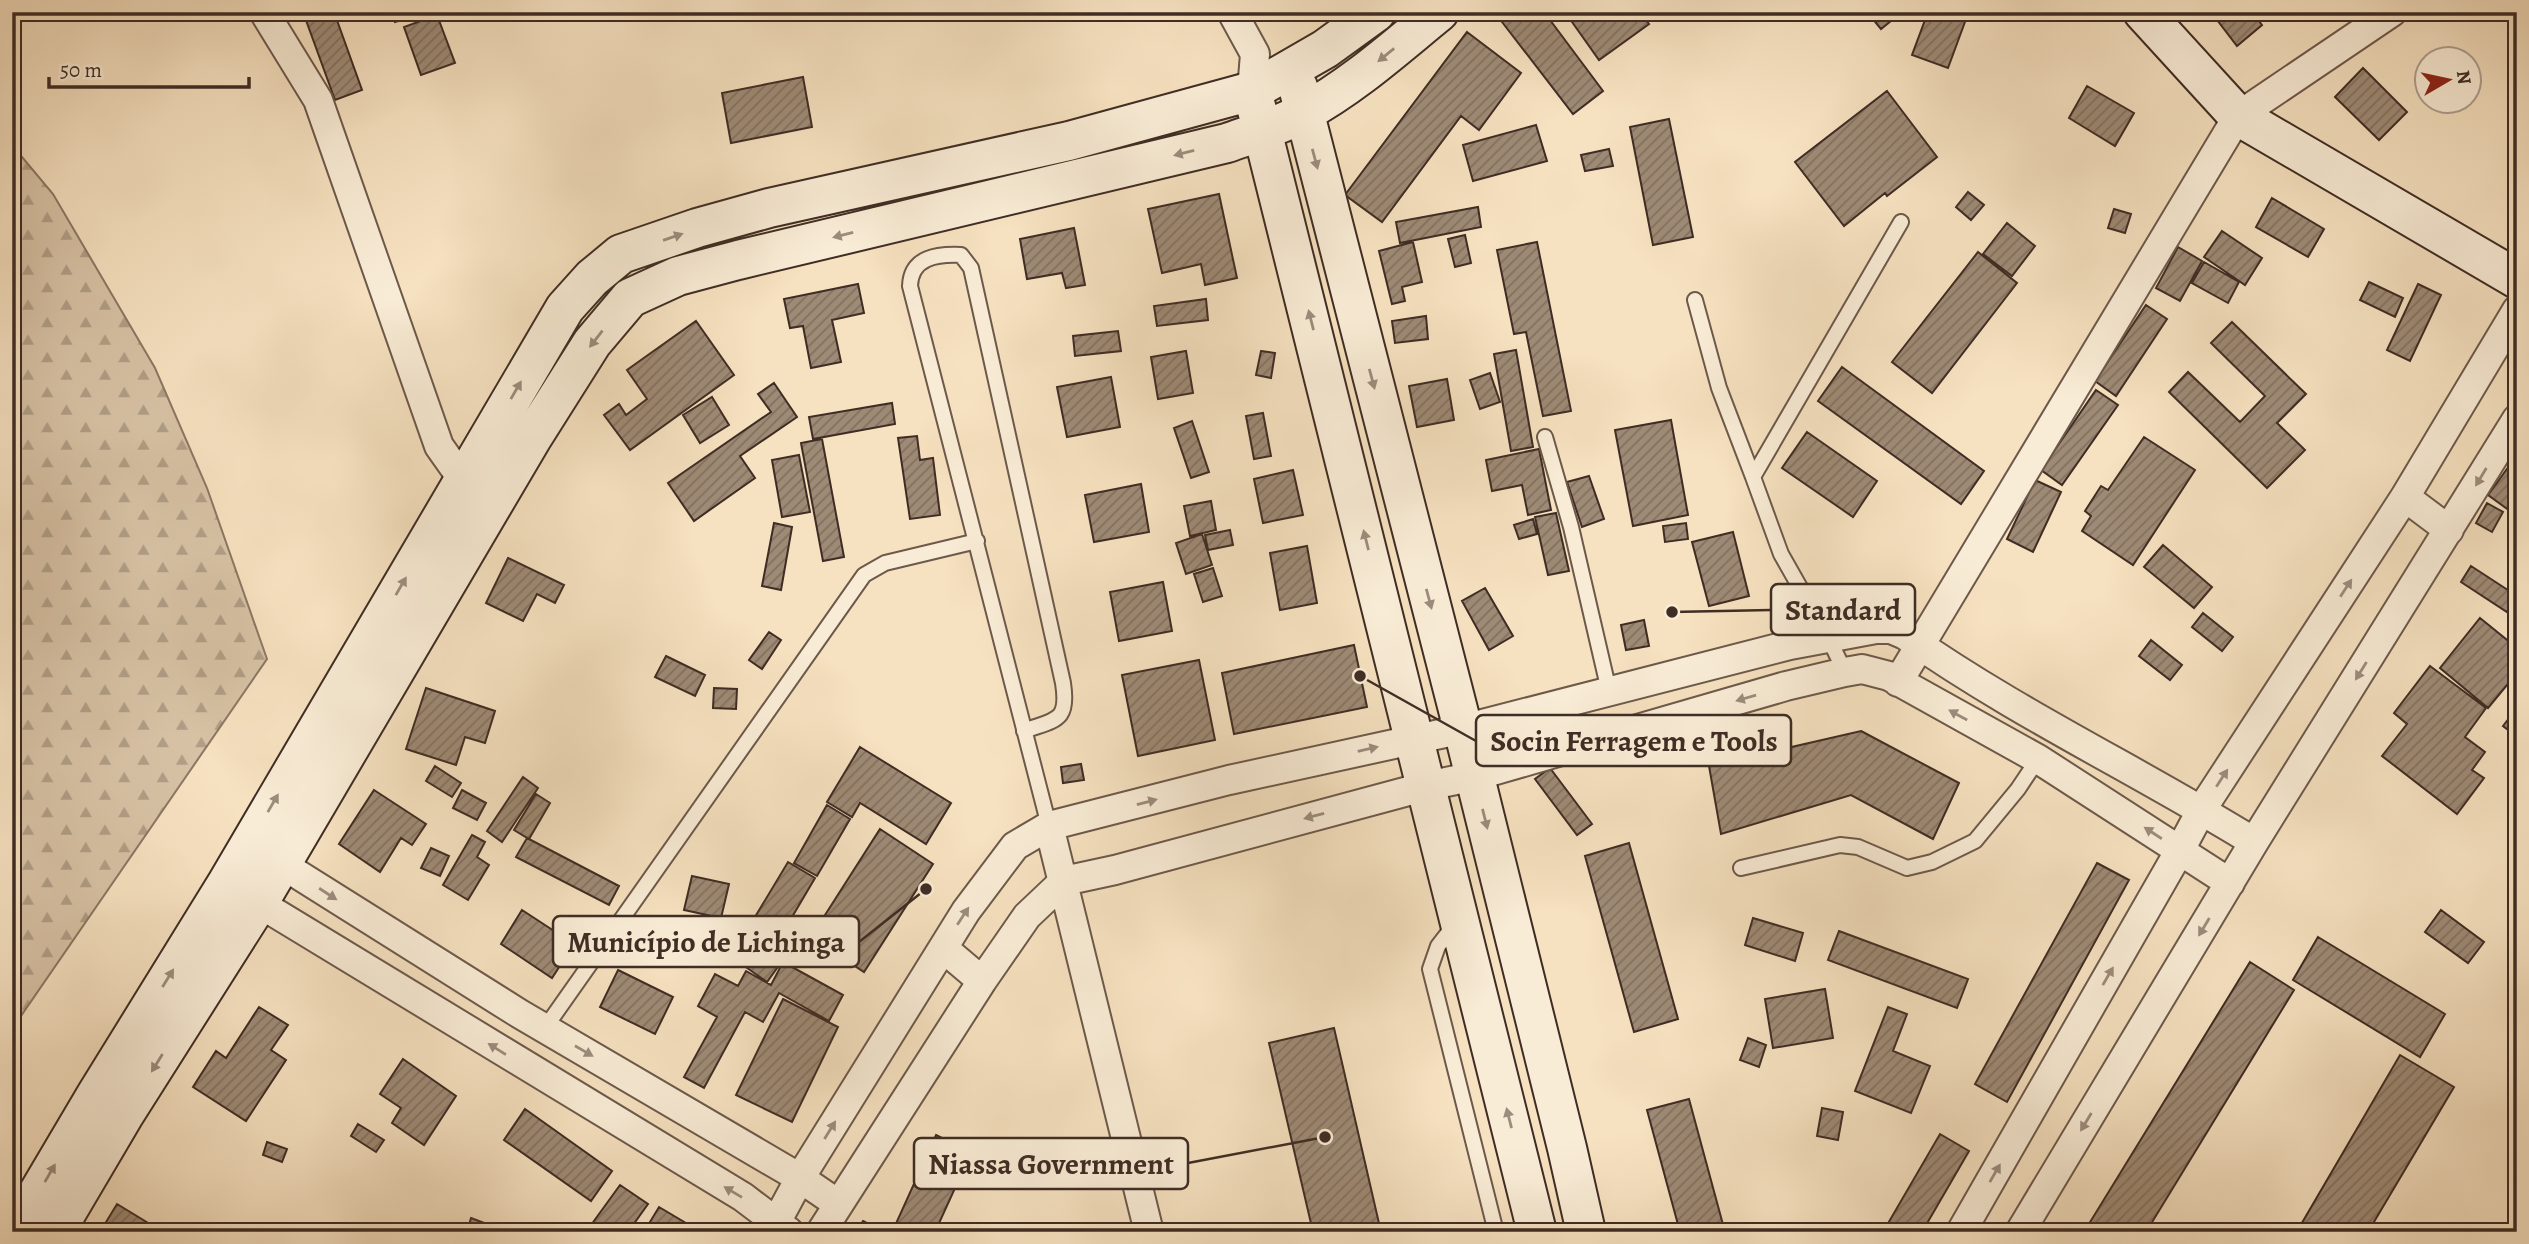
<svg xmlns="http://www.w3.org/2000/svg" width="2529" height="1244" viewBox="0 0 2529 1244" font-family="Alegreya,serif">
<defs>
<pattern id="forest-firs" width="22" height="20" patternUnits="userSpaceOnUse" patternTransform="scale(1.75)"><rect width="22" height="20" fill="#d7c2a5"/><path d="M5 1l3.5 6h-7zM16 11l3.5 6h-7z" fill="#b09e86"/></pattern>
<pattern id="building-hatch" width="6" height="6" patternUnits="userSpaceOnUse" patternTransform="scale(1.75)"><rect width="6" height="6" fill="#9e8a75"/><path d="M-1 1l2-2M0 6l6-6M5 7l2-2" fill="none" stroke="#827160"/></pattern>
</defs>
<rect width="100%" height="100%" fill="#f6e1c0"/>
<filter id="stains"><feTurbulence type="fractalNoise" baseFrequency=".00286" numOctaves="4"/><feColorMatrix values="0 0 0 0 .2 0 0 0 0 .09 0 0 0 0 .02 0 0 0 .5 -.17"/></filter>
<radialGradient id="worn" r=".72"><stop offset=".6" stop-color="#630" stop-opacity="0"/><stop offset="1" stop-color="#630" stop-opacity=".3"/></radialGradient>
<path fill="url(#forest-firs)" stroke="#8b7764" stroke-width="2" d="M12,145L53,194L155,368L207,488L267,659L12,1029Z"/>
<path fill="url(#building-hatch)" stroke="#3f2c24" stroke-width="2" d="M303,12H334L362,90L335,100Z
M392,12H425V13L395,22Z
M1507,12H1544L1603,91L1573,114L1499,18Z
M1565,12H1640L1649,24L1599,60Z
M1867,12H1902L1881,29Z
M1928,12H1948L1966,19L1948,68L1912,55Z
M2211,12H2252L2262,25L2237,46Z
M437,15L455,63L421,75L404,27Z
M1467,32L1521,73L1479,130L1461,116L1382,222L1345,195Z
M2363,68L2407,112L2379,140L2335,97Z
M803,77L812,127L731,143L722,93Z
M2087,86L2134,113L2115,146L2069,118Z
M1887,91L1937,157L1887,196L1885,193L1844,226L1795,162Z
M1669,119L1693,237L1653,245L1630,127Z
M1536,125L1547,161L1473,181L1463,145Z
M1609,149L1613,166L1585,171L1581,155Z
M1968,192L1984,205L1971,220L1956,207Z
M1219,194L1237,278L1205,285L1201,264L1162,273L1148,209Z
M2272,198L2324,229L2308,257L2256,227Z
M1478,207L1481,227L1400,243L1396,222Z
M2114,209L2131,214L2125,233L2108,228Z
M2007,223L2035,246L2012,276L1983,254Z
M1074,228L1085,285L1066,288L1062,273L1027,279L1020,239Z
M2222,231L2262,258L2245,285L2204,257Z
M1465,235L1471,263L1455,267L1448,239Z
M1413,242L1422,282L1402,287L1405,301L1392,304L1379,251Z
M1537,242L1571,411L1543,416L1526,332L1514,334L1497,250Z
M2178,247L2202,261L2180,301L2156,288Z
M1978,252L2017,283L1932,393L1892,362Z
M2204,262L2239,282L2228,303L2192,283Z
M2369,282L2403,298L2395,317L2360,300Z
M858,284L864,313L832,320L841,362L811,368L803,326L790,328L784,299Z
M2418,284L2441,295L2410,361L2387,350Z
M1206,299L1208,320L1157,326L1154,306Z
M2146,305L2167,319L2116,396L2095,381Z
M1426,316L1428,339L1395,343L1392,321Z
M696,321L734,375L630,450L604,415L619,404L626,415L647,399L627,370Z
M2232,322L2306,394L2277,423L2305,450L2267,488L2169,392L2188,372L2240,422L2265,396L2211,343Z
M1118,331L1121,351L1075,356L1073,336Z
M1516,350L1533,447L1511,451L1494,354Z
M1186,351L1193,393L1158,399L1151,357Z
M1261,351L1275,353L1271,378L1256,375Z
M1842,367L1984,471L1961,504L1818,401Z
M1490,373L1500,402L1480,409L1470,380Z
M1111,377L1120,427L1067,437L1057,387Z
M1447,379L1454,420L1417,427L1409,386Z
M774,383L797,417L740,456L755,478L694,521L668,483L771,412L758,394Z
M2096,390L2118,405L2062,485L2041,470Z
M712,397L729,425L700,443L683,415Z
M892,403L895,424L813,439L809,417Z
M1263,413L1271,456L1254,459L1246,416Z
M1671,420L1688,515L1633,526L1615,430Z
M1192,421L1209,472L1191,478L1174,428Z
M1807,432L1877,481L1853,517L1782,468Z
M917,436L920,460L933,458L940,515L910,519L898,438Z
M2144,437L2195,470L2133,565L2082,531L2091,516L2085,511L2101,486L2108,490Z
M822,439L844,557L823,561L801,443Z
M1539,449L1551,510L1528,515L1522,485L1492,491L1486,460Z
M799,455L810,512L782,517L772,460Z
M2512,462L2517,465V502L2510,511L2488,495Z
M1293,470L1303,515L1263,523L1254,479Z
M1589,476L1604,519L1582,527L1567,482Z
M2035,480L2061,492L2033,552L2007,539Z
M1141,484L1149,532L1094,542L1085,495Z
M1211,501L1216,530L1190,536L1184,506Z
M2487,503L2503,512L2492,532L2476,523Z
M1556,513L1569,571L1548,575L1535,517Z
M1533,519L1537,534L1519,539L1514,525Z
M774,523L792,527L781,590L762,586Z
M1686,523L1688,539L1665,542L1663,526Z
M1230,530L1233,545L1208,550L1205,535Z
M1733,532L1749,596L1709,606L1692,542Z
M1202,534L1212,565L1186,574L1176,543Z
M2163,545L2212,587L2194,608L2144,567Z
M1307,546L1317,603L1280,610L1270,553Z
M508,558L564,585L555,603L537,594L523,621L486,603Z
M2471,566L2517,596L2507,612L2461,582Z
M1213,568L1222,596L1203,602L1194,574Z
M1163,582L1172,631L1119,641L1110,592Z
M1485,588L1513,636L1489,650L1462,601Z
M2203,613L2233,637L2222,651L2192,627Z
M2480,618L2517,648V673L2488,708L2440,668Z
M1644,620L1649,646L1626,650L1621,625Z
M769,632L781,640L762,669L749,660Z
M2151,640L2182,665L2170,680L2139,656Z
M1354,645L1367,707L1234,734L1222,673Z
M666,656L705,675L695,696L655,677Z
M1199,660L1215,740L1138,756L1122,675Z
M2430,666L2486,708L2465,737L2485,752L2472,770L2484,778L2457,814L2382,756L2407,724L2394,713Z
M426,688L495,711L485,743L465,737L456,765L406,749Z
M714,688L737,689L736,709L713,708Z
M2517,708V737L2503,726Z
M1861,731L1959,783L1933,839L1851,795L1721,834L1709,766Z
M860,747L951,803L926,844L860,803L852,817L827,802Z
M1081,764L1084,780L1063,783L1061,767Z
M435,766L461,783L452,797L426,781Z
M1550,768L1592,824L1577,835L1535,779Z
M523,777L538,788L502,842L487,831Z
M374,790L426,824L412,845L401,838L380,872L339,844Z
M462,790L486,803L477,820L453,808Z
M536,794L550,803L529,839L514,830Z
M827,805L850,819L817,876L794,863Z
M880,829L933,864L864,972L811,937Z
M472,835L485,842L477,857L489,865L468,900L443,885Z
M527,838L619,886L609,905L516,857Z
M1629,843L1678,1019L1634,1032L1585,856Z
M431,848L449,856L440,876L421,868Z
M788,862L815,878L779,939L752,922Z
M2097,863L2129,880L2007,1102L1975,1084Z
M692,876L729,884L721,918L684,910Z
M522,910L574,944L552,978L501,944Z
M2441,910L2484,942L2468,963L2425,932Z
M1753,918L1803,933L1795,961L1745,945Z
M756,925L790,950L767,982L733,958Z
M1839,931L1968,979L1957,1008L1828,960Z
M2318,937L2445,1014L2420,1057L2293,980Z
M783,962L843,995L829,1021L779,993L763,1022L745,1012L704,1088L684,1077L717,1017L698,1006L715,974L738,986L746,971L771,985Z
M2250,962L2294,990L2146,1232H2084Z
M618,970L673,997L655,1034L600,1007Z
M1825,989L1833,1038L1773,1048L1765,999Z
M783,999L838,1027L792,1122L736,1095Z
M259,1007L288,1025L271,1050L286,1060L246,1121L193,1087L216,1051L226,1058Z
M1888,1007L1907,1014L1893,1051L1930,1066L1911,1113L1855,1091Z
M1334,1028L1381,1232H1313L1269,1043Z
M1748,1038L1766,1045L1759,1067L1740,1060Z
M2400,1055L2454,1087L2368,1232H2306L2299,1228Z
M403,1059L456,1096L424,1145L392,1123L401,1108L380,1094Z
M1689,1099L1725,1232H1680L1647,1110Z
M1822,1108L1843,1112L1838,1140L1817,1136Z
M525,1109L612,1171L591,1201L504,1140Z
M358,1124L384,1140L376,1152L351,1136Z
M1940,1134L1969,1151L1922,1232H1883Z
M936,1135L960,1147L955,1159L966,1164L935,1232H902L894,1228Z
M267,1142L287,1149L282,1162L263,1155Z
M620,1185L648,1204L628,1232H586Z
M117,1204L163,1232H100Z
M659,1207L701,1232H644Z
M471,1218L495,1227L493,1232H467Z
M863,1221L883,1232H856Z"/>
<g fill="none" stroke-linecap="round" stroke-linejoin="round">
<defs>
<path id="lane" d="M1695,300L1719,388L1753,477
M1545,437L1571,527L1609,691
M1845,672L1828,637L1781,554L1753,477L1901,222
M1024,731C1056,719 1069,722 1063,683L971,268L961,255C937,254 911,257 910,286L1049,826
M1741,868L1840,845L1858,847L1907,868L1932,862L1975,841L2018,789L2038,759
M1455,924L1438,946L1430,969L1496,1232
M545,1028L864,575L885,563L977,541"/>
<path id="street" d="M264,12L318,100L439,446L463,480L478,489
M1232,12L1255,54L1252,91
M2405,497L2449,530
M1898,682L2238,116L2392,12
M1049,826L1149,1232
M267,855L520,1014L800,1178L838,1204
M244,894L743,1197L789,1232
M943,948L982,981
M771,1232L800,1178L966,911L1015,846L1049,826L1229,780L1463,729L1790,645L1876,629H1891L1905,635C2016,713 2139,771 2254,842
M821,1232L982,981L1027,916L1064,881L1115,870L1427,786L1475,776L1786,686L1845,672L1862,669L1889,676L2038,759L2230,883
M1961,1232L2180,850L2202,809L2405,497L2517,310
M2020,1232L2254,842L2517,419"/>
<path id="secondary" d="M2143,12L2238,116L2517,279
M1298,87L1463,729L1567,1148L1586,1232
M1256,106L1537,1232
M15,1232L96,1095L227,883L565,308L592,278L621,254L697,228L769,208L1069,141L1252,91L1325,49L1376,12
M55,1232L124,1115L259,902L532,438L592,343L630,298L678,276L738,260L1227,143C1252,134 1279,126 1303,113C1353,86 1396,47 1439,12"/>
</defs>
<use href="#lane" stroke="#6d594b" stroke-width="18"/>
<use href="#street" stroke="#6d594b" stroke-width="32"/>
<use href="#secondary" stroke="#3f2c24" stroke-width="42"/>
<use href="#lane" stroke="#f9ecd6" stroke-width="14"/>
<use href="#street" stroke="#f9ecd6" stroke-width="28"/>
<use href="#secondary" stroke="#f9ecd6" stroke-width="38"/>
</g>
<defs><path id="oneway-solid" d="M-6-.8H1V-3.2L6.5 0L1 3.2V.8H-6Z" transform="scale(1.75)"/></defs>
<g fill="#9c8c7d">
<use href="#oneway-solid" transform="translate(1386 55) rotate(141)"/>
<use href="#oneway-solid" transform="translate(1184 153) rotate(166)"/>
<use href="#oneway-solid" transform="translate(1315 159) rotate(75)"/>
<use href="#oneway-solid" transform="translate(843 235) rotate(166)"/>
<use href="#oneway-solid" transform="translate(673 237) rotate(-19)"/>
<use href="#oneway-solid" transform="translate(1311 320) rotate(-104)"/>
<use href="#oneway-solid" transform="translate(596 339) rotate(128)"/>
<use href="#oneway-solid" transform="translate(1372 379) rotate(75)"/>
<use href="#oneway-solid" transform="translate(516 390) rotate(-60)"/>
<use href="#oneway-solid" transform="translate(2481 477) rotate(121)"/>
<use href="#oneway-solid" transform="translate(1366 540) rotate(-104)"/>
<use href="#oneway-solid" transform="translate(401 586) rotate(-60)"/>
<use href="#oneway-solid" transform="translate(2346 588) rotate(-57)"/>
<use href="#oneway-solid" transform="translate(1429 599) rotate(75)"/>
<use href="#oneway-solid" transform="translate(2361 671) rotate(122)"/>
<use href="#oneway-solid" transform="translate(1746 698) rotate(164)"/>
<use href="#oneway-solid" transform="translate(1958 715) rotate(-151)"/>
<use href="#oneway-solid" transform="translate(1368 749) rotate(-13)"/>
<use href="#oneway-solid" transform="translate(2222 778) rotate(-57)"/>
<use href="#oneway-solid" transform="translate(1147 802) rotate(-15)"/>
<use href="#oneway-solid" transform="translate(273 803) rotate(-60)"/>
<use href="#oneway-solid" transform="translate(1314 816) rotate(165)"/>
<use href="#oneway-solid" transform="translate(1485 819) rotate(76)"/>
<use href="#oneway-solid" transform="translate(2153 833) rotate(-147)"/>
<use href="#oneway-solid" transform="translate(328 894) rotate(33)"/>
<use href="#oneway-solid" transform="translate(963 916) rotate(-57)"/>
<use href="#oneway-solid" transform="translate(2204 927) rotate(121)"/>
<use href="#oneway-solid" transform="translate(2108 976) rotate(-60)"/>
<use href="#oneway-solid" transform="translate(168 978) rotate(-58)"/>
<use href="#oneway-solid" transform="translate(497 1049) rotate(-148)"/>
<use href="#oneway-solid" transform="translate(584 1051) rotate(30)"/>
<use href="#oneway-solid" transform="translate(157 1063) rotate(122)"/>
<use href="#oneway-solid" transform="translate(1509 1118) rotate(-104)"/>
<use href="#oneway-solid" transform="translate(2086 1122) rotate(121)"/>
<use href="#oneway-solid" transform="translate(830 1130) rotate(-58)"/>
<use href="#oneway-solid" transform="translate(50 1173) rotate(-60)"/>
<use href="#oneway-solid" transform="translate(1995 1173) rotate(-60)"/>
<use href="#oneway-solid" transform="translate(733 1192) rotate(-149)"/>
</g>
<path fill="none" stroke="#3f2c24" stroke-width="2.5" d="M1672 612L1771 610M1360 676L1476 741M926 889L859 942M1325 1137L1188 1163"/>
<g fill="#3f2c24" stroke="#f9ecd6" stroke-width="2.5">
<circle cx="1672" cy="612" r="7"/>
<circle cx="1360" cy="676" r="7"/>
<circle cx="926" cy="889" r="7"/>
<circle cx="1325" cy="1137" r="7"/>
</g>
<g fill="#f9ecd6" stroke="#3f2c24" stroke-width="2.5">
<rect x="1771" y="584" width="144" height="51" rx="7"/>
<rect x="1476" y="715" width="315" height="51" rx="7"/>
<rect x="553" y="916" width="306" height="51" rx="7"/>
<rect x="914" y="1138" width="274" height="51" rx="7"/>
</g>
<g font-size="30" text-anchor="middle" font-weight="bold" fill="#3f2c24">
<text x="1843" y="620">Standard</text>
<text x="1634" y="751">Socin Ferragem e Tools</text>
<text x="706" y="952">Município de Lichinga</text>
<text x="1051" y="1174">Niassa Government</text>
</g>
<rect width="2529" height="1244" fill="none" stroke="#f6e1c0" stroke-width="42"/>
<rect x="14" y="14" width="2501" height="1216" fill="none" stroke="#3f2c24" stroke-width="3.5"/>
<rect x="21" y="21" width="2487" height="1202" fill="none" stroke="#3f2c24" stroke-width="2"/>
<g transform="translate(2448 80) rotate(81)"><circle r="33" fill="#f9ecd6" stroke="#af9f8f" stroke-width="2"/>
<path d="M0-5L12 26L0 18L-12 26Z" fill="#8f2418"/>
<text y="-10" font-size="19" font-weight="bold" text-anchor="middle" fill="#3f2c24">N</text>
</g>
<path d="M49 77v10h200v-10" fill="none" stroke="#3f2c24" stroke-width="3.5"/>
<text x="60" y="77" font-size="21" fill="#3f2c24" stroke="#f9ecd6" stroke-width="5" paint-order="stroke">50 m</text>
<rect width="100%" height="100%" filter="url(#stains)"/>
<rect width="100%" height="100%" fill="url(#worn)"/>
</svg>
